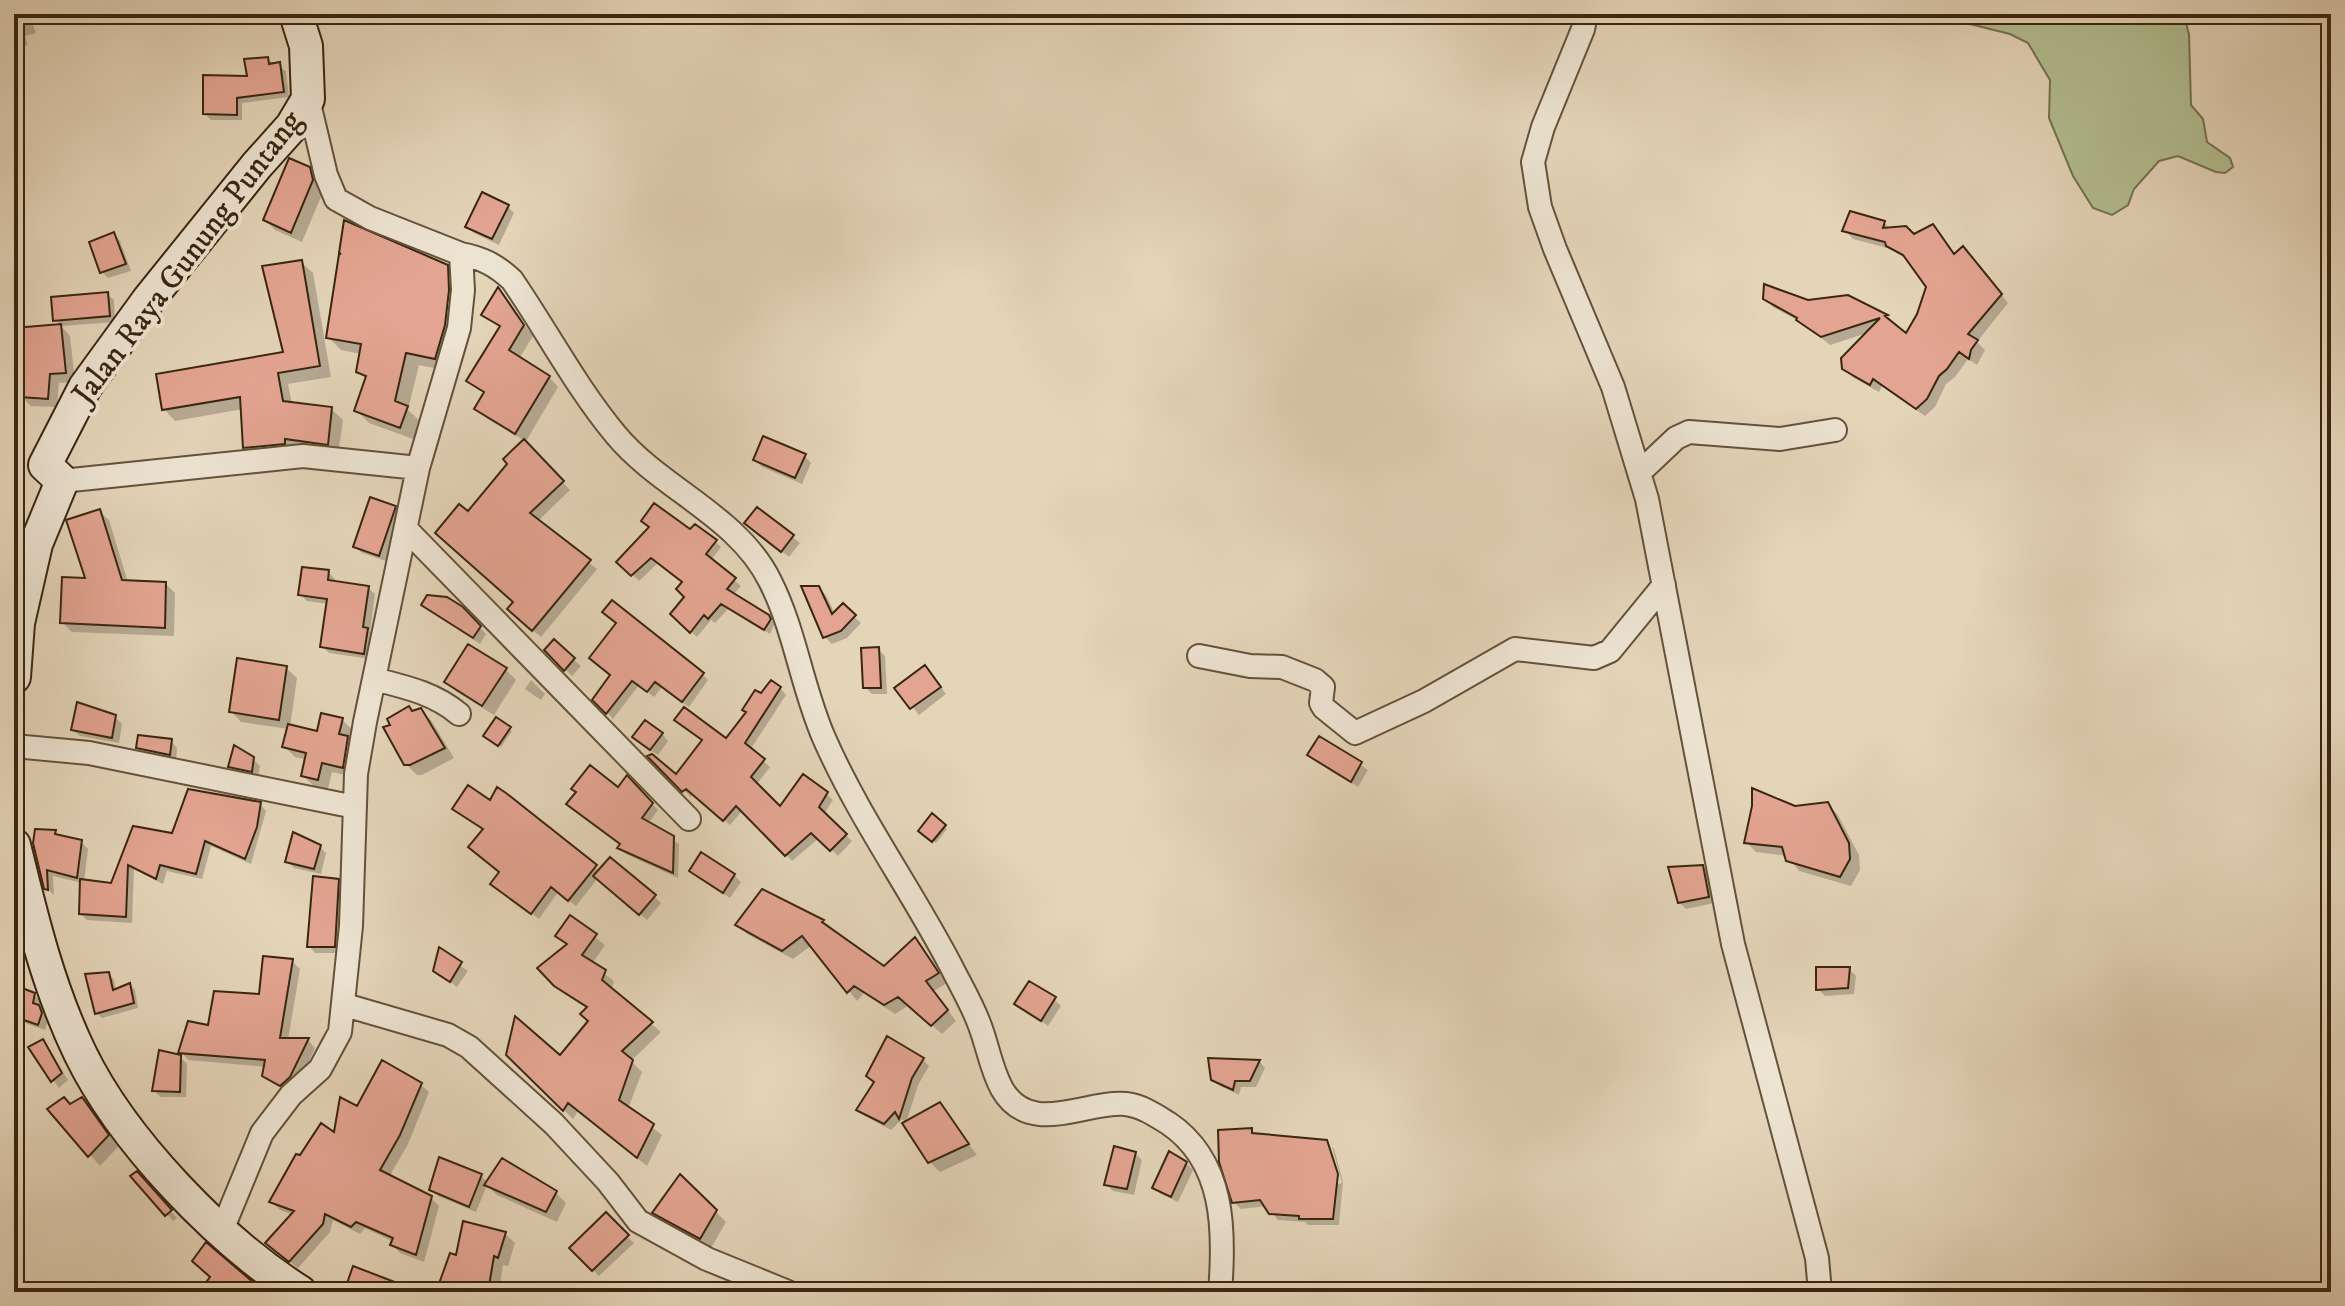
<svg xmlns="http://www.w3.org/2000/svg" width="2345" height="1306" viewBox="0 0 2345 1306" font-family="'IM FELL DW Pica',serif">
<rect width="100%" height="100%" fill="#e4d4b8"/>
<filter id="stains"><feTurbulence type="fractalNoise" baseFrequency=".0025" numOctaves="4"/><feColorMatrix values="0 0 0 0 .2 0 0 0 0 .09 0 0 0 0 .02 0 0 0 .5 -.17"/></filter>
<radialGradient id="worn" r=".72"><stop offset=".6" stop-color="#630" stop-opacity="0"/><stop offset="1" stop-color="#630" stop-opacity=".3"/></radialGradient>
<path fill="#b2bd90" stroke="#767250" stroke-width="2" d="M1952,14H2184L2189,35L2191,105L2203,119L2207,142L2230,158L2233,167L2225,173L2216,172L2178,156L2159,161L2134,189L2128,205L2112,215L2093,208L2073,176L2049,118L2050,80L2028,43L2010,34L1970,24Z"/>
<path fill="#0003" d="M14,14H29L36,33L25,36L28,45L15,49Z
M267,59L286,71L289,97L242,103V120H211L205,114L249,78Z
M309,169L320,180L323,192L302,242L275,230L265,220Z
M507,206L514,213L499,245L474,233L467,226Z
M1884,223L1891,229L1913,236L1933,227L1955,255L1971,256L2008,303L1977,342L1985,350L1977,365L1968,359L1955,377L1946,384L1935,407L1925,416L1882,386L1879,392L1852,377L1844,368L1870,332L1830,345L1801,322L1773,307L1765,299L1808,302L1848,297L1886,317L1907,335L1919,315L1928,287L1909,261L1891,249L1853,239L1845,230Z
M114,235L120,241L131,271L108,278L102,272Z
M301,262L313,273L331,377L288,384L292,404L331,409L343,420L338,455L256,459L245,447L243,409L175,421L164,409L285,354Z
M446,267L460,280L448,371L419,365L408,410L420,421L413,439L369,423L356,410L367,380L358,371L361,354L341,350L328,337Z
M499,290L533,336L519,359L549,377L558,387L525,443L570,490L537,522L597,569L541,637L517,617L515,603L468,514L525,441L486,418L477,408L485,394L469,381L500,328L484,314Z
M107,294L114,300L115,322L61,326L70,336L75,382L59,383L57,407L31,406L22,397V381L17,376L14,330L62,326L55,320Z
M805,456L811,463L802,484L762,467L755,460Z
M395,508L401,515L386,561L362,553L355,546Z
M758,509L800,543L789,557L754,530Z
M99,511L109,520L128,582L166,584L175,593L174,636L72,632L62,622L87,580Z
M691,532L715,541L721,547L711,560L741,586L733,595L775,623L770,634L728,609L715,623L711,620L697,637L673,614L686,597L684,583L658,563L639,581L619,562Z
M328,572L335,579L334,583L368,588L375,594L370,632L374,636L370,659L329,653L322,646L329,604L307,601L300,594Z
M804,588H819L826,595L835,614L843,606L861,623L847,638L832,644L825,637Z
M423,605L462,609L486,634L480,644Z
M554,642L581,666L572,676L546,650Z
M878,649L885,656L887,694H872L865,687Z
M286,668L297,678L290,727L318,733L342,720L353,730L350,741L358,749L353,777L332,772L328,789L314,786L303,776L307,760L295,757L284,746L289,729L241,722L231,711Z
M505,669L516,680L494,715L457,692L446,681Z
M702,674L708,680L689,707L662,687L654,697L639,685L613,719L595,699L612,676Z
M931,674L946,694L919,715L897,688Z
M531,680L545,694L541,700L525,689Z
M780,688L786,695L750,750L770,767L756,785L780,809L826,794L833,800L824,814L852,841L838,856L819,838L792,861L743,810L730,825L693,794L691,797L651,757L676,776L727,741L762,696Z
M420,710L431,720L454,758L422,775H417L406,764L413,712Z
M115,717L122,724L119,743L80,736L73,730Z
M509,729L512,731L501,747L488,739Z
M662,734L668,741L658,755L641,744Z
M1320,738L1368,770L1358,787L1309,755Z
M171,741L177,748L176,761L145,754L138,748Z
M253,759L260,766L258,777L237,773L231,766Z
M627,778L658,810L648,824L679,844L678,878L626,854L620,848L622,845L578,793L618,789Z
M505,795L600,871L655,897L661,903L647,920L598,878L576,906L558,892L539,919L500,890L501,872L484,830L455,809L490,802Z
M260,804L266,811L251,864L211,846L202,879L167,871L163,884L134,869L132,923L87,920L81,914L82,883L53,876L54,895L46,888L35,843L55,832L60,837L81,842L88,849L84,882L112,886L134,829L174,836Z
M1827,804L1838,815L1859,855L1860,870L1851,886L1799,871L1787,856L1756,852L1746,842L1794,808Z
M932,816L947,829L936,843L920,830Z
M319,846L326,853L321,874L294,868L287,861Z
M1703,867L1709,874L1714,903L1686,909L1679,902Z
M734,875L741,882L730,898L699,877Z
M338,881L344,888L341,953H315L309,946Z
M763,892L823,921L885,968L915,940L947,983L934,991L956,1021L942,1034L909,1005L895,1014L864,993L857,1001L812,945L793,959L747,934L738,925Z
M14,914L19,929L14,948Z
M570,918L605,945L592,964L614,981L611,990L661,1032L631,1061L642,1072L628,1109L662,1135L647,1166L578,1111L573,1119L508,1055L561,1058L590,1021L588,1009L566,995L540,968L568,946L558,936Z
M440,951L468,971L457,987L435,970Z
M292,961L300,969L288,1040H308L315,1048L298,1085L289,1093L264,1075L266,1067L188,1060L181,1052L209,1027L261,997Z
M1849,969L1856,976L1854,994L1825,996L1818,989Z
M109,974L114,980L116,990L130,985L135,990L138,1008L102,1018L97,1013Z
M14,987L34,995L41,1001L39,1008L48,1021L45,1030L27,1024L20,1017L22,1009L14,1005Z
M1054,999L1061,1006L1048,1026L1017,1004Z
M42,1042L68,1080L59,1088L31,1048Z
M180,1057L187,1064L186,1097H160L154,1090Z
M923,1060L929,1066L918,1085L906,1123L902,1119L891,1130L865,1116L859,1110Z
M1259,1061L1265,1068L1256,1087H1241L1239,1095L1220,1086L1213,1079Z
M420,1084L429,1092L408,1144L389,1177L431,1198L439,1206L424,1262L400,1253L392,1245L394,1242L365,1228L360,1234L333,1220L330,1232L298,1268L276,1251L293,1215L280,1210L272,1202L301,1158L336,1135L358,1109Z
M82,1099L93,1110L118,1147L100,1166L50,1109L70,1106Z
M939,1105L977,1155L940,1172L929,1161Z
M1251,1130L1256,1135L1327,1142L1330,1145H1327L1338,1184L1342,1183L1332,1147L1334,1149L1343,1182L1339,1225H1308L1305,1222L1278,1220L1267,1206L1241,1209L1234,1202Z
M1135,1153L1142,1160L1134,1195L1113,1191L1107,1185Z
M1183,1160L1193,1170L1178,1202L1161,1194L1154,1188Z
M136,1173L177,1218L173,1221L133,1176Z
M481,1176L488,1183L556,1193L566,1203L557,1222L497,1195L487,1185L476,1212L438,1196L431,1190Z
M681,1177L726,1222L711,1248L665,1223L654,1212Z
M606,1215L634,1243L599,1276L572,1248Z
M505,1234L515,1243L508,1266L503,1265L499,1292H438L457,1258Z
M540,1287L545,1292H528Z"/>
<path fill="#e3a491" stroke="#3a2610" stroke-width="2" d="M268,57L269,64L280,62L284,92L237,98V115L203,114V75L247,76L244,59Z
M289,158L310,167L313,180L291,233L263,220Z
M482,192L509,205L492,239L465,227Z
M1850,211L1885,221L1883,228L1906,226L1914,234L1933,224L1954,254L1963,246L2002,294L1968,334L1978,340L1971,350L1969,359L1959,352L1947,369L1939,376L1927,399L1916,409L1873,379L1870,385L1842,369L1841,358L1880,318L1821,337L1796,320L1797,318L1763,299L1764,284L1808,300L1848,295L1888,315L1885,316L1906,333L1917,314L1926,287L1903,255L1886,246L1885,242L1842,231Z
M344,220L448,265L449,290L445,325L435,359L406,353L395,401L408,406L400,428L354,411L366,376L356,372L361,344L326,338L339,254H341L339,253Z
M114,232L126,264L100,273L89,242Z
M302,260L320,366L278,373L283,401L332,407L328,445L285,439V444L243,448L240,397L162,410L156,374L283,352L262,266Z
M498,287L524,325L509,350L550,376L515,434L474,409L484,392L466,381L500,326L481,315Z
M108,292L110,316L53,321L51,297Z
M61,324L66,373L50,374L48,399L20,397L21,377H15L14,362V328Z
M763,436L806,454L795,478L753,460Z
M524,439L564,481L530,513L591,560L532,631L507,609L513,602L435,533L459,504L468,511L507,464L503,459Z
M370,497L396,506L379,556L353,547Z
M654,503L690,529L695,524L717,540L706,554L736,578L727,589L769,615L771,619L764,630L721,604L708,619L704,615L690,633L670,614L684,597L676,589L682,582L651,558L631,576L616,562L649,527L641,521Z
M757,507L794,535L781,552L744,523Z
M100,509L122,580L166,582L165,628L60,623L62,577L85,578L66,520Z
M302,567L329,570L328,580L369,586L363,627L368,628L364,654L320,647L327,599L298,595Z
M801,586H819L832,614L843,603L856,615L841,631L823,638Z
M427,595L447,597L463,607L481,626L473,638L421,605Z
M612,600L704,673L682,702L655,682L647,692L632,681L606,714L592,700L610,675L589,658L616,623L602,612Z
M554,639L575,658L564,671L544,650Z
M468,644L507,668L482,706L444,682Z
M879,647L881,688H863L861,648Z
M237,658L287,666L279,720L229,712Z
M925,665L941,687L910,709L894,688Z
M771,680L781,687L745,743L765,759L751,777L780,806L803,774L828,792L819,807L847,834L830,851L811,833L785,856L736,806L723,821L686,789L682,792L647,756L652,754L676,774L702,740L674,720L684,707L726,738L746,712L742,710L755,690L761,693Z
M77,702L116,715L112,738L71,730Z
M409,706L412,711L421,708L445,748L410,765H404L383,727L390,725L387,719Z
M321,713L343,718L339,734L348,736L343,768L322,763L318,780L301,776L306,753L282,747L288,724L317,731Z
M496,717L511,727L498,746L483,736Z
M645,720L663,733L650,750L632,737Z
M138,735L172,739L170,755L136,748Z
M1319,736L1362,762L1351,782L1307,755Z
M234,745L254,757L252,772L228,767Z
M590,765L618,787L627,775L653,803L642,818L674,836L673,873L617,848L620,844L566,804L576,792L571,789Z
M468,785L490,800L497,787L506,793L597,865L568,901L551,887L531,914L490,884L499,872L468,847L483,829L452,809Z
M1752,788L1795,806L1828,802L1849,843L1850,859L1840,877L1786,861L1782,847L1744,843L1752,806Z
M188,789L261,802L257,827L245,859L205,841L196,874L160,865L156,879L128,865L126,917L79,914L80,879L111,883L133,826L172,833Z
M932,813L946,825L932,842L918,831Z
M35,829L56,830L55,834L82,840L77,878L47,870L48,890L44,889L33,843Z
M293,832L321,845L314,869L285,862Z
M701,852L735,874L723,893L689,871Z
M610,857L656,895L639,915L593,876Z
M1703,865L1709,897L1678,903L1668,867Z
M313,876L339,879L335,947H307Z
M762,889L824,920L822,922L884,966L915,937L939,973L926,981L948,1010L931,1026L898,997L884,1005L854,986L847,993L802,936L782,951L735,925Z
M570,915L597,934L582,955L606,970L602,980L653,1022L622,1051L633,1060L619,1100L654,1124L637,1158L568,1103L563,1111L506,1055L515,1016L560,1055L588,1021L580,1014L587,1007L554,986L537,968L567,944L555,936Z
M439,947L462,962L450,982L433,971Z
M263,956L293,959L280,1038H309L290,1077L280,1086L262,1076L265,1060L178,1053L188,1021L208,1025L214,991L259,994Z
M1816,967H1850L1848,988L1816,990Z
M109,972L113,990L130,983L134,1003L95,1014L85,974Z
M1029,981L1056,997L1041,1021L1014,1004Z
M14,985L35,993L33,1003L39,1005L42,1013L38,1025L18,1018L20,1006L14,1003Z
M887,1036L924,1058L912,1078L899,1119L895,1112L884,1124L856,1110L874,1082L866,1076Z
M43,1039L62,1073L51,1082L28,1047Z
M159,1050L181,1055L180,1092L152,1091Z
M1208,1058L1260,1060L1250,1081H1235L1233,1090L1211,1080Z
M382,1060L422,1083L400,1135L380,1170L432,1196L416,1255L390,1245L393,1238L356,1222L351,1227L325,1214L323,1224L289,1262L265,1243L294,1211L269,1202L296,1154L300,1155L321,1123L334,1132L340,1097L357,1106Z
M64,1097L70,1104L82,1097L109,1135L88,1157L47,1109Z
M940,1102L969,1144L928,1163L902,1123Z
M1252,1128V1133L1327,1140L1338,1174L1333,1219H1299V1216L1269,1214L1260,1200L1232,1203L1219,1162L1218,1130Z
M1114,1146L1136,1152L1127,1189L1104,1185Z
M1169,1151L1187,1162L1171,1197L1152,1188Z
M439,1157L482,1174L469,1207L429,1190Z
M502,1158L557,1191L546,1212L484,1185Z
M137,1171L172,1210L165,1216L130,1176Z
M680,1174L717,1210L700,1239L652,1213Z
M606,1212L629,1235L592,1271L569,1248Z
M463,1221L506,1232L498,1258L494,1256L488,1292H436L450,1253L456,1255Z
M206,1242L254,1283L261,1292H219L207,1281L210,1277L192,1261Z
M353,1266L418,1291L417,1292H344Z"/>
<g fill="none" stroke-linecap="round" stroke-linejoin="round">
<defs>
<path id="street" d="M1586,14L1583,29L1543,127L1533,162L1540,207L1555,249L1613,387L1647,499L1733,944L1817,1258L1820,1292
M461,254C482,258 496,265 512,280C547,331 576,387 616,435C661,489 738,516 770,581C795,630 802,688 824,738C859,818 911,889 951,966C961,986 973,1006 980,1026C988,1047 991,1069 1002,1089C1030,1138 1086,1100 1126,1104C1142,1106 1155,1115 1168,1123C1225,1161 1225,1231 1220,1292
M1639,473L1676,438L1689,432L1780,439L1835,430
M62,481L303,456L418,468
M406,529L689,819
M1199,656L1250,666L1282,667L1315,680L1323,687L1321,703L1324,708L1355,733L1424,701L1515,649L1594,658L1610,651L1664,585
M374,679C405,687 434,693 459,714
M14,746L89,753L355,807
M345,1005L448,1035L469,1047L554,1124L608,1182L638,1221L707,1259L788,1292
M222,1230L262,1133L291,1095L320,1069L340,1032L351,926L356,774L365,722L418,468L459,328L463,290L461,254L370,218L336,199L326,175L308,99"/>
<path id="secondary" d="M14,677L18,623L36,544L62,481L45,465L85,387L149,299L257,165L292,126L308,99L306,46L296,14
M14,845C31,915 48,987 80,1053C122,1140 218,1240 300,1292"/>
</defs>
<use href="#street" stroke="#64523a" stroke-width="26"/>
<use href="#secondary" stroke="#3a2610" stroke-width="36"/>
<use href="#street" stroke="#ede3d1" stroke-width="22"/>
<use href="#secondary" stroke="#ede3d1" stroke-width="32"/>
</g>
<g text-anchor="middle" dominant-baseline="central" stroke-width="8" stroke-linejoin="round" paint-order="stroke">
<g font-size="32" fill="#3a2610" stroke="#ede3d1">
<text transform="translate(188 258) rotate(-53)">Jalan Raya Gunung Puntang</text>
</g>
</g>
<rect width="2345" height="1306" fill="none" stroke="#e4d4b8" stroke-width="48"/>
<rect x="16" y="16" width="2313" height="1274" fill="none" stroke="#3a2610" stroke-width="4"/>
<rect x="24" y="24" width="2297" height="1258" fill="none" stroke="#3a2610" stroke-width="2"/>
<rect width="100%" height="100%" filter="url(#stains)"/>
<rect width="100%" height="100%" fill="url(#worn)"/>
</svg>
